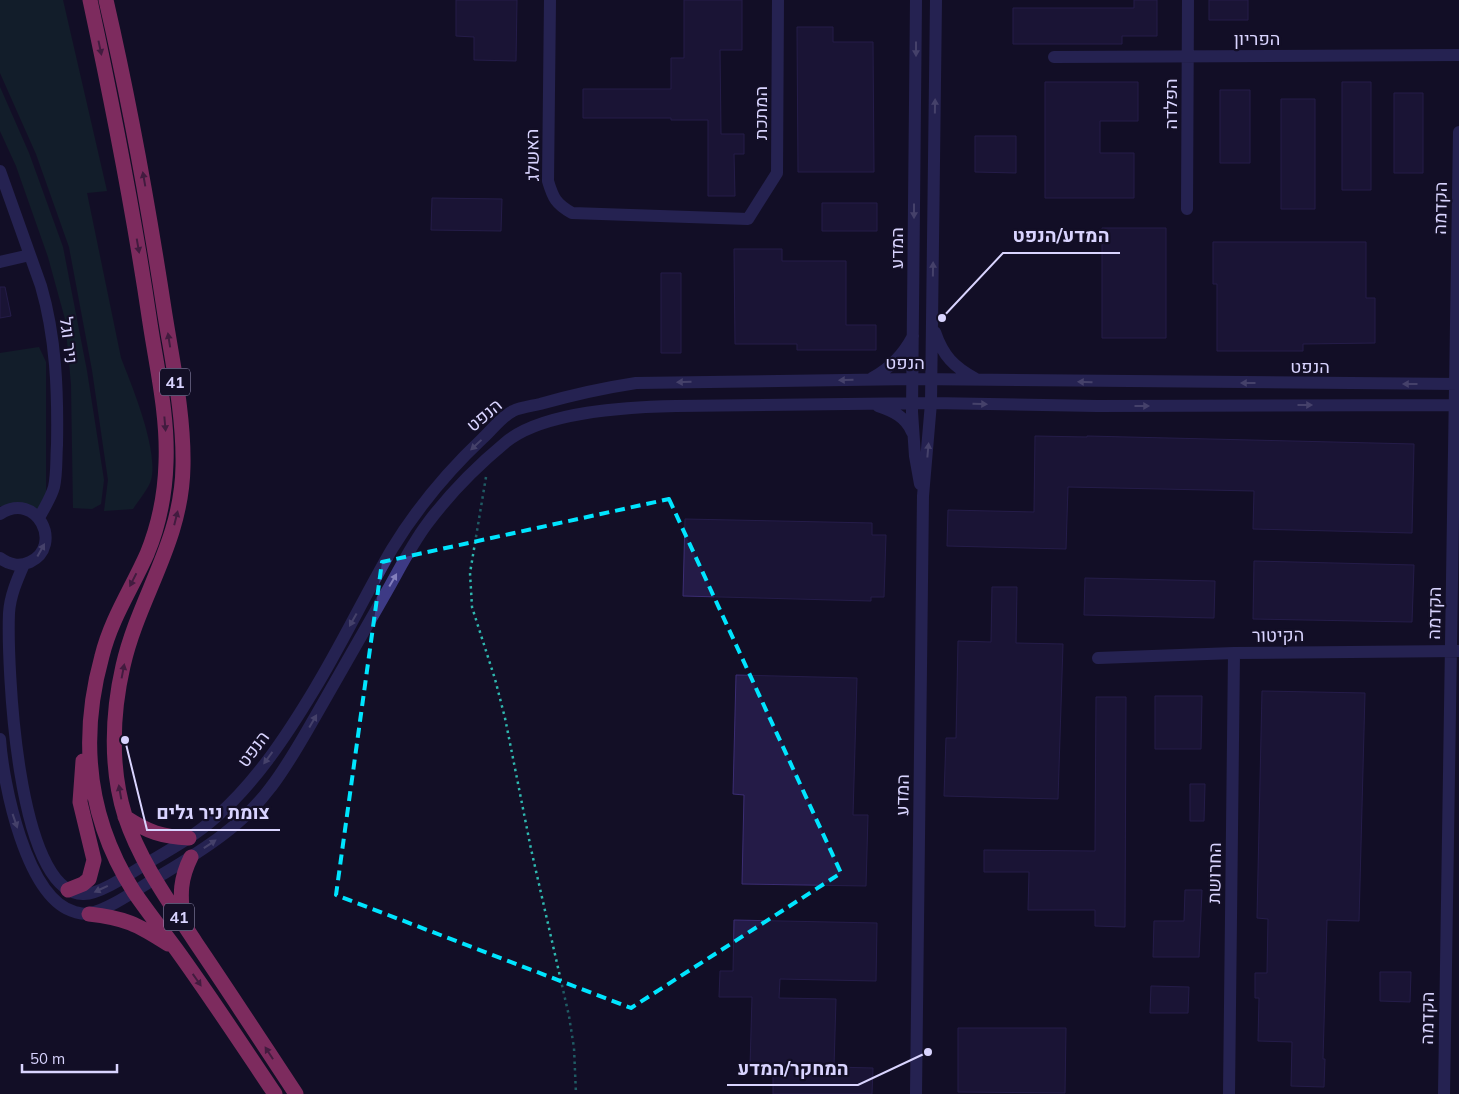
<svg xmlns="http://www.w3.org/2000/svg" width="1459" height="1094" viewBox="0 0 1459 1094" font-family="Mulish,Heebo,sans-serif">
<rect width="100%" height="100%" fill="#130f26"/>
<path fill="#12302f" d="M0,0H63L107,191L87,193L121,358C132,386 159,451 151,480C149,488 138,501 133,509L104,511L108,480L92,370L69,247L36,154L0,73Z
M0,87L29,153L63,247L87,371L104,480L101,504L92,509L73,508L71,384L65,319L48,257L16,166L0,131Z
M39,347L46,362V510L0,506V353Z"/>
<path fill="#241b47" stroke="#3b2d73" d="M456,0H517L516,61L474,60V37L456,36Z
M684,0H742V50H720L721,134H744V154H734L735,196H708V120H671V118H583V89H671V58H684Z
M1134,0H1157V36H1122V44H1013V8H1134Z
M1209,0H1248V20H1209Z
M797,27H833V42H873L874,172H798Z
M1045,82H1138V121H1100V153H1134V198H1045Z
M1342,82H1371V190H1342Z
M1220,90H1250V163H1220Z
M1394,93H1423V173H1394Z
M1281,99H1315V209H1281Z
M975,136H1016V173L975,172Z
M432,198L502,199L501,231L431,230Z
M822,203H877V231H822Z
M1102,228H1166V338H1102Z
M1213,242H1366V298H1375V343L1303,344V351H1217V284H1213Z
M734,249H782V261H846V325H876V350H797V344H735Z
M661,273H681V353H661Z
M0,287H5L11,316L0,318Z
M1035,436L1087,437V436L1414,444L1412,533L1253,529L1254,491L1068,487L1066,549L947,546L948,510L1034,512Z
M685,519L872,523V535H886L884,597H871V601L683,596Z
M1254,561L1414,565L1412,622L1253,619Z
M1085,578L1215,581L1214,618L1084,615Z
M992,587H1017L1016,643L1063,644L1058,799L944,796L946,738H956L958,641L991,642Z
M736,675L857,678L853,815H868L866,886L742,884L744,795L733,794Z
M1262,691L1365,693L1359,921L1327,920L1323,1059H1325L1324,1087L1291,1086L1292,1042L1258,1041L1259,998H1255V973H1267L1268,919L1257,918Z
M1155,696H1202L1201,749H1155Z
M1096,697H1126L1125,927L1095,926V910H1028L1029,872H984V850L1095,851Z
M1190,784H1205L1204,821H1190Z
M1185,890H1202L1199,957H1153L1154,921H1184Z
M734,920L877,923L876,981L780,979L779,998L836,999L834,1067L873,1068L872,1094H773V1067H750L752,997H719L720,971H733Z
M1380,972H1411L1410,1002L1380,1001Z
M1151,986L1189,987L1188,1013H1150Z
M958,1028H1066L1065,1093L958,1092Z"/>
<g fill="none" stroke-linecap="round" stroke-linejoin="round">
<path stroke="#2fb8b0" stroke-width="2.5" stroke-dasharray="2.5 4" stroke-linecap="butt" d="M486,477L470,573L472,607L495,679L505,718L531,849L569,1016L574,1048L576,1094"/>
<path stroke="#3d3a85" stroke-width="12" d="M550,0L548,181C553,198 556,204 572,213L748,219L777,173L778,0
M916,0L912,412L915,456L920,484
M1054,57L1459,55
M0,171L41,286C56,337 58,392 57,445C56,459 57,474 54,487C51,498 44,508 39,518
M1187,209L1188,0
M0,262L30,255
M935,332C943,356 954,367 976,379
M872,378C891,368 903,355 913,336
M878,406C893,411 906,417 912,432
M0,514C37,490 64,546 30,562C19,567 10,565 0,558
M24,564C17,580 10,596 9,613C7,662 16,893 83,894C100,895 134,871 149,862C173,848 196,835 216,817C256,782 287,735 314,690C342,644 365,595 392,549C417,508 448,471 483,438C492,430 502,416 513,411C521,407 532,406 540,404C572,395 603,388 636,383L913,379L1459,384
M1098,658L1234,653L1458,651
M0,739C3,783 26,899 75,912C79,913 85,915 90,913C111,909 143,885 163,874C203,850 243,825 271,787C288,765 301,741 315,717C339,675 363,633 387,591C400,568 412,544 427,524C450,493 477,466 506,442C544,411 628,407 676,406L931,403L1097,406L1459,405
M916,1094L923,496L931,403L936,0
M1229,1094L1234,653
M1444,1094L1459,132"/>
<path stroke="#ff4fa3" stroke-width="15" d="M90,0C113,107 134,214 150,323C157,369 168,416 166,463C165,494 159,525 147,554C132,588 111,619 102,656C79,739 87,818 134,892C147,911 162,930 176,949C210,996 242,1045 275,1094
M106,0C130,104 149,210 165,315C173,365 184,416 183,466C182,542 139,596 123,666C112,714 110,768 125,816C140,862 170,903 196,943C230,993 263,1044 296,1094
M125,817C148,832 162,837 189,838
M68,890L83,884L89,879L94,860L80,802L83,761
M89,914C125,918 137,924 168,944
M183,919C180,894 180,879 191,857"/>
</g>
<defs><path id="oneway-solid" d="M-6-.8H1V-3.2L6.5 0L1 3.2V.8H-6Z" transform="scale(1.25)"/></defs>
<g fill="#7d2c5e">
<use href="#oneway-solid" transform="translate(100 48) rotate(78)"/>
<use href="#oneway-solid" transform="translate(144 179) rotate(-100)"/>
<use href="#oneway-solid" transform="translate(138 246) rotate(80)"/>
<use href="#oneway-solid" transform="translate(169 340) rotate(-99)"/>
<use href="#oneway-solid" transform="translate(165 424) rotate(85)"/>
<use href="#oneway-solid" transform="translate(176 518) rotate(-76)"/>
<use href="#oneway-solid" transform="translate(133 580) rotate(117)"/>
<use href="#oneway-solid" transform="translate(123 671) rotate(-79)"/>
<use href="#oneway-solid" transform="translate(120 792) rotate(-100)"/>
<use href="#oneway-solid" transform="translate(197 980) rotate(55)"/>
<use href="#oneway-solid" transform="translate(269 1053) rotate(-123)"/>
</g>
<g fill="#837fbc">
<use href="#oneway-solid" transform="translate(916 49) rotate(90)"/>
<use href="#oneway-solid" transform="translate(935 106) rotate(-89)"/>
<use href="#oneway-solid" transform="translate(914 211) rotate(90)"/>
<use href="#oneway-solid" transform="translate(933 269) rotate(-89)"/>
<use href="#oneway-solid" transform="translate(846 380) rotate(179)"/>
<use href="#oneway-solid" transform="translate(684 382) rotate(179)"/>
<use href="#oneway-solid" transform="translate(1085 382) rotate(-179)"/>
<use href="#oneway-solid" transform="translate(1248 383) rotate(-180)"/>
<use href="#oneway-solid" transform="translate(1410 384) rotate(-180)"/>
<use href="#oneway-solid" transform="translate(980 404) rotate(1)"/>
<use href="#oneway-solid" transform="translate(1305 405)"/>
<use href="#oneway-solid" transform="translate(1142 406)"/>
<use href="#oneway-solid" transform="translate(476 445) rotate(137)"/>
<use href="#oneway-solid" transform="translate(928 450) rotate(-85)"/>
<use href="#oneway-solid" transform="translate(41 550) rotate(-61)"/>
<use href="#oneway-solid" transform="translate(393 580) rotate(-60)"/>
<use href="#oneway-solid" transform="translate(353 620) rotate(119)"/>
<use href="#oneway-solid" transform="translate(313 721) rotate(-60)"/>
<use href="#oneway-solid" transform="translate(268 758) rotate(126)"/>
<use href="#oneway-solid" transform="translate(15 821) rotate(71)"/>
<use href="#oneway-solid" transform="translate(210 844) rotate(-34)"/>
<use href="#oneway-solid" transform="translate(101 889) rotate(155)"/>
</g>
<path d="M0 0H1459V1094H0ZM669,499L841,873L631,1008L336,895L382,562Z" fill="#130f26" fill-opacity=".55" fill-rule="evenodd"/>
<path fill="none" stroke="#00e5ff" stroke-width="4" stroke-dasharray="10 6" stroke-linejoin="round" d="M669,499L841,873L631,1008L336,895L382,562Z"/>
<g text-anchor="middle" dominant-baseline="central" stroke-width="4.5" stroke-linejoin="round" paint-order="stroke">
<g fill="#130f26" stroke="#9e99be" stroke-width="1">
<rect x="160" y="368.5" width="30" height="27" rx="4"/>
<rect x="164" y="903.5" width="30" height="27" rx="4"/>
</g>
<g font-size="16" font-weight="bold" fill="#d9d4ff">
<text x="175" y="382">41</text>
<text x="179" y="917">41</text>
</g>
<g font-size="18" fill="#d9d4ff" stroke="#130f26">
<text x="1257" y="38">הפריון</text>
<text transform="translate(1170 104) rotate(-90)">הפלדה</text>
<text transform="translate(760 113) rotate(-90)">המתכת</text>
<text transform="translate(532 155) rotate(-91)">האשלג</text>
<text transform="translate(1440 208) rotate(-89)">הקדמה</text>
<text transform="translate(896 248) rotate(-90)">המדע</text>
<text transform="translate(69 340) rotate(83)">ניר וגל</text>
<text x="905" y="362">הנפט</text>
<text x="1310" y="366">הנפט</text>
<text transform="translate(484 415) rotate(-40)">הנפט</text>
<text transform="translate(1434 613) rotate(-89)">הקדמה</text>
<text transform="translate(1278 635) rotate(-1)">הקיטור</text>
<text transform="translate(253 749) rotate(-53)">הנפט</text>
<text transform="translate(902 795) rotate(-89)">המדע</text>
<text transform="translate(1214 873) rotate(-89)">החרושת</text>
<text transform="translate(1427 1018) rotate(-89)">הקדמה</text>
</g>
</g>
<path fill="none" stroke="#d9d4ff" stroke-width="2" d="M942 318L1003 253H1120M125 740L147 830H280M928 1052L858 1085H727"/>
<g fill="#d9d4ff" stroke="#130f26" stroke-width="2">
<circle cx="942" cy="318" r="5"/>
<circle cx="125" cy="740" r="5"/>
<circle cx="928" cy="1052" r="5"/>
</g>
<g font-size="19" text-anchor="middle" font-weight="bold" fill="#d9d4ff" stroke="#130f26" stroke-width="4.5" stroke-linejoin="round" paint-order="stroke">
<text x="1061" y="242">המדע/הנפט</text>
<text x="213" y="819">צומת ניר גלים</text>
<text x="793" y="1075">המחקר/המדע</text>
</g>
<path d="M22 1064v8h95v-8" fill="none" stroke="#d9d4ff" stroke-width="2.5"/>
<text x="30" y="1064" font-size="15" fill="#d9d4ff" stroke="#130f26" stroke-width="4" paint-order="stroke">50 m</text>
</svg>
